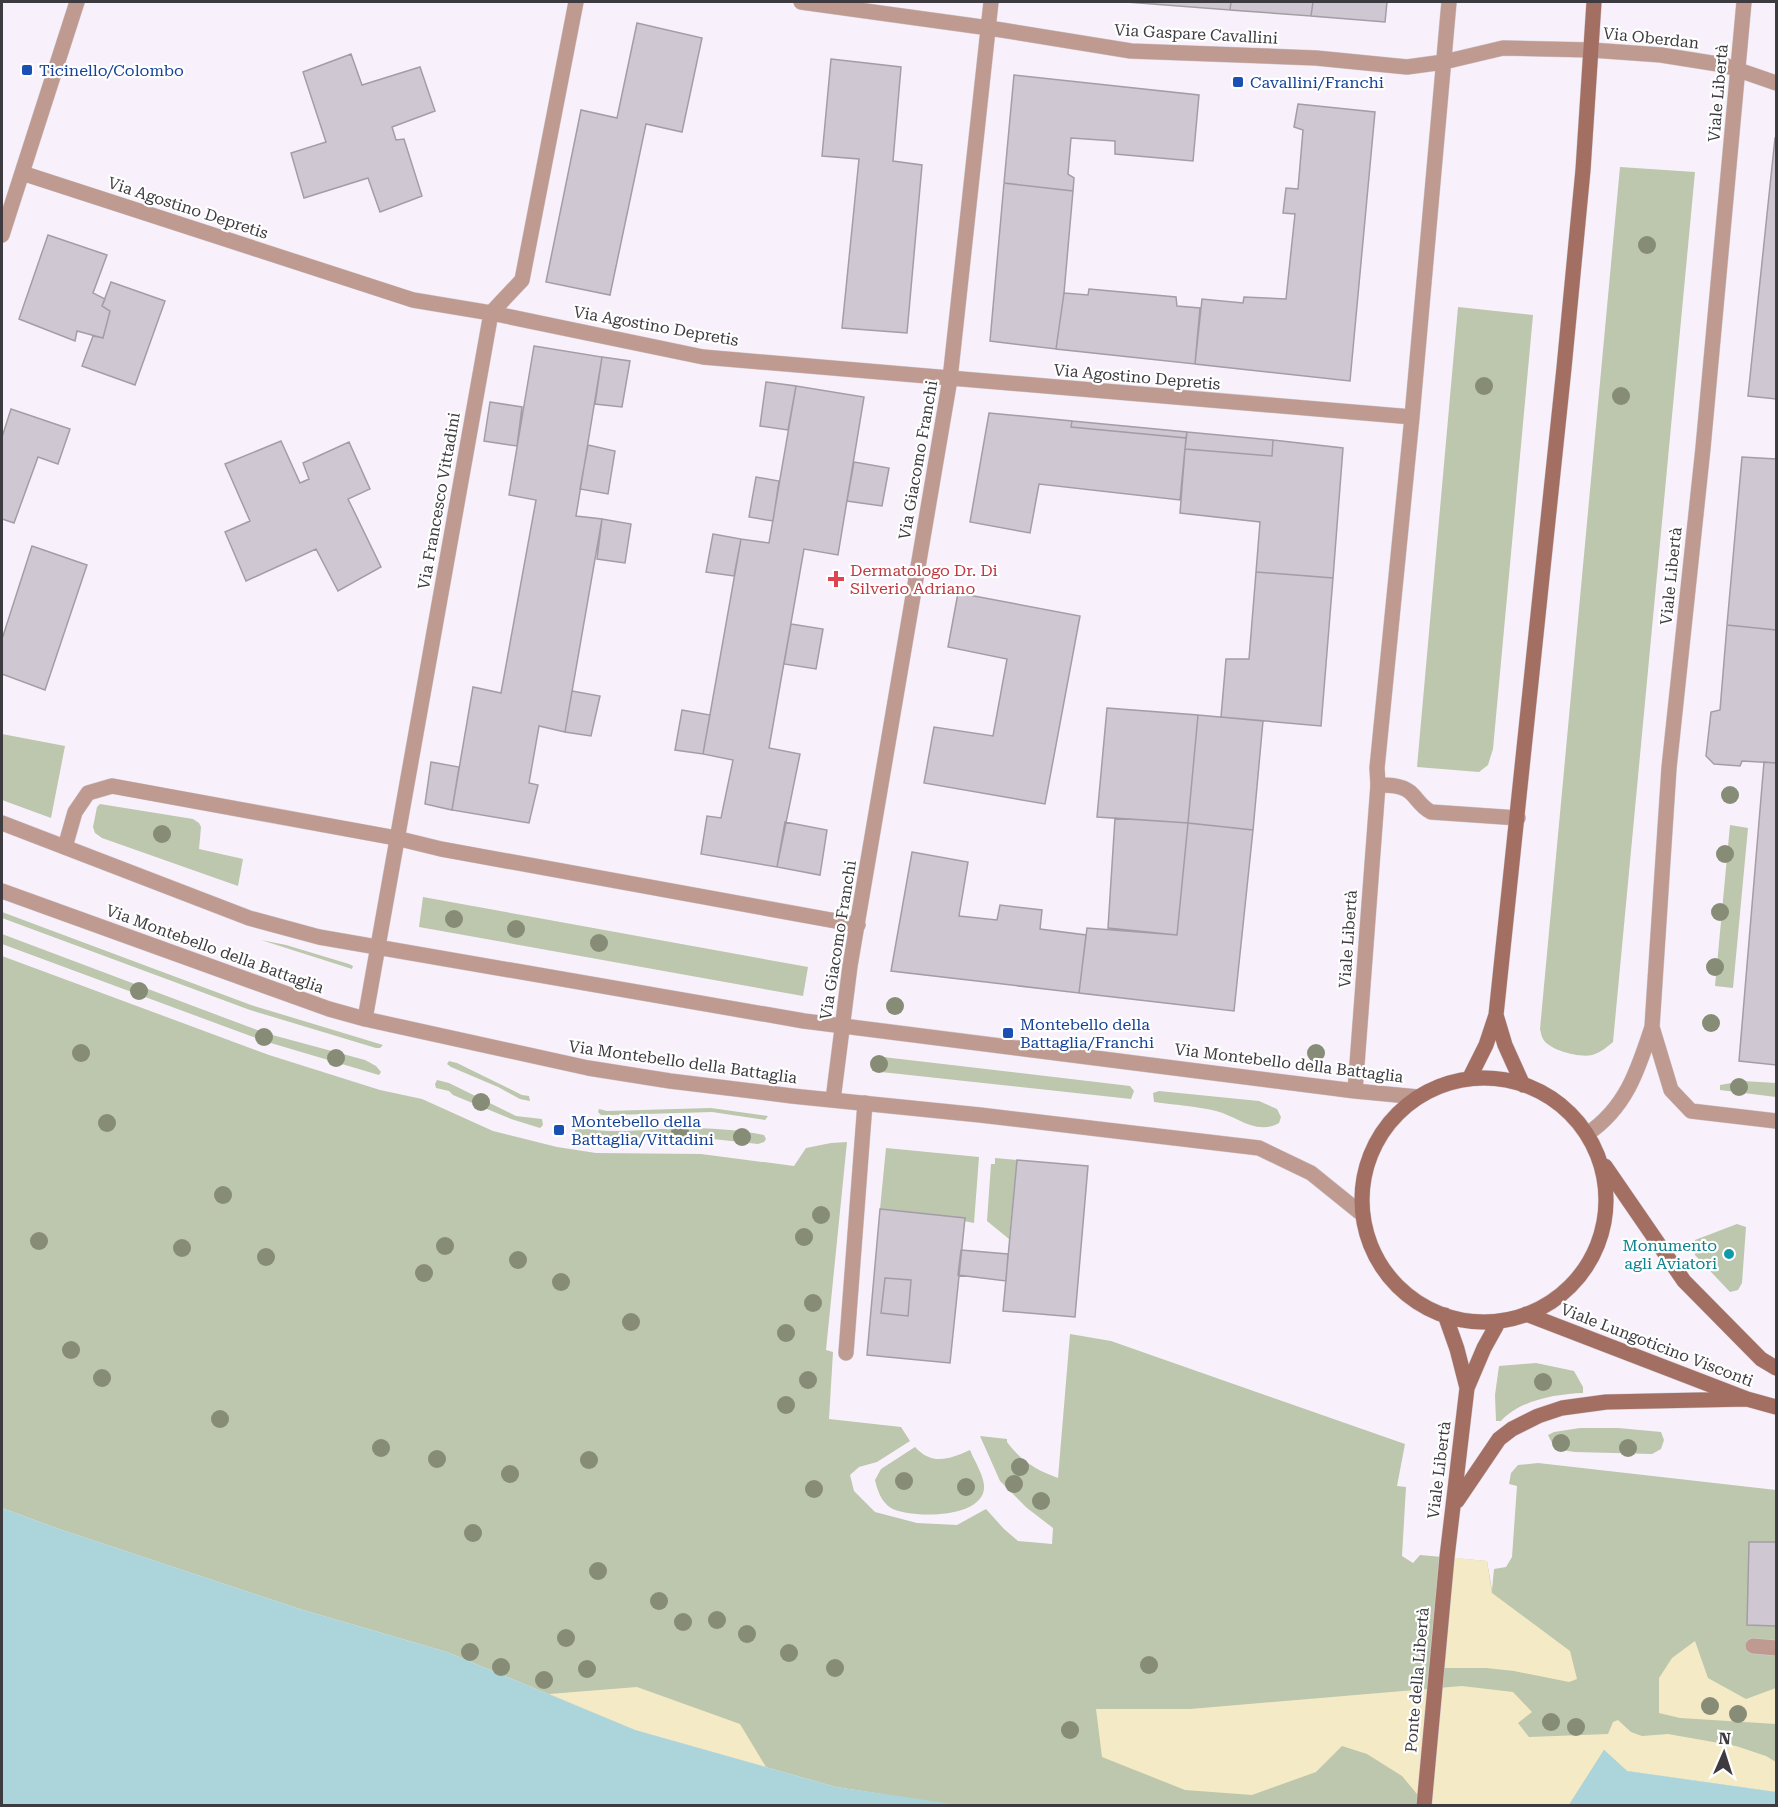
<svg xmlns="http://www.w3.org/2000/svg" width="1778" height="1807" viewBox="0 0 1778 1807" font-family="'Roboto Serif',serif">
<rect width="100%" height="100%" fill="#f8f1fb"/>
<path fill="#bcc7ad" d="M1620,167L1695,172L1613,1042C1607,1047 1600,1053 1592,1055C1579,1058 1549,1050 1543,1039C1541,1036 1541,1032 1540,1029Z
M1458,307L1533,315L1493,749L1488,765L1479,772L1417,767Z
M2,734L65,746L51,818L2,800Z
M100,804L193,819L199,823L201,827L199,849L243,859L238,886L102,838L95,833L93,827L97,807Z
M1730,825L1748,828L1733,988L1715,986Z
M423,897L808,967L803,996L419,927Z
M2,912L251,1005L383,1045L380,1048H376L250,1010L2,918Z
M2,934L265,1033L365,1060L376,1066L381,1072L379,1075L264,1041L2,944Z
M261,940L286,945L349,964L353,966L352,969Z
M2,956L269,1055L380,1090L422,1099L493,1131L557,1147L596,1153L701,1154L794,1166L806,1148L831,1143L847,1142L826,1350L833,1352L829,1419L901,1427L910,1441L877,1462L859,1467L850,1475L854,1491L875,1512L917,1523L957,1525L986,1509L1004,1529L1018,1541L1052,1544L1053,1528L1027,1508L1000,1481L980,1436L1007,1439V1442C1021,1461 1036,1470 1058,1478L1070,1334L1111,1341L1405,1444L1397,1486L1406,1487L1402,1556L1413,1563L1420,1555L1487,1561L1492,1590L1494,1569L1506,1567L1512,1557L1517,1486L1509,1484L1511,1473L1518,1465L1538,1463L1776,1490V1792L1627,1771L1569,1806H960L836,1787L635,1730L447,1652L303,1610L59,1529L2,1508Z
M883,1057L1130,1086L1134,1091L1131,1099L872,1071L871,1061Z
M449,1061L457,1063L522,1095L529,1096L530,1101L520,1099L498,1087L451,1067L447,1064Z
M437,1080L449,1083L516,1116L542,1119L543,1125L540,1128L511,1119L453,1095L449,1091L436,1088L435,1084Z
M1743,1081L1776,1083V1097L1720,1090V1085Z
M1159,1091L1259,1101L1277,1109L1281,1117L1279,1123C1256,1136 1237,1116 1216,1111C1196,1106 1174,1105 1154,1102L1153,1093Z
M711,1108L768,1116L765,1120L712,1112L613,1115H601L598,1112L599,1109L607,1111Z
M581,1128C619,1135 651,1128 689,1128C713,1128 740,1130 764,1135L766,1139L764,1142L758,1144L695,1137L584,1139L575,1135V1130Z
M886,1148L979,1157L974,1223L964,1221V1218L880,1209Z
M995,1158L1017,1160L1009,1239L987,1221L991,1164H995Z
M1737,1224L1746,1227L1742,1283L1738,1290L1730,1292L1695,1255V1240Z
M1536,1363L1574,1371L1583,1387V1393C1556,1394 1520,1400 1501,1421H1496L1495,1395L1499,1366Z
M1580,1428H1618L1661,1432L1664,1440L1661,1449L1652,1454L1575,1452L1561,1450L1552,1443L1548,1435L1554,1432Z
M915,1447C932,1466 950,1459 970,1450C974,1460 983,1474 984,1485C987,1519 910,1519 891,1508C881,1502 877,1489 875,1480L881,1469Z"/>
<path fill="#f4eac5" d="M1447,1557L1487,1561L1492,1593L1570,1651L1577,1679L1569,1682L1514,1671L1486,1668H1439Z
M1695,1641L1708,1678L1746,1699L1776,1688V1724L1680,1718L1659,1713V1678L1672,1658Z
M1462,1686L1513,1692L1532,1712L1518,1723L1529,1737L1608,1734L1613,1722L1618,1720L1631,1732L1642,1736L1668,1734L1736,1746L1766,1756L1776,1762V1792L1627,1771L1604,1750L1569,1805H1426L1402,1776L1367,1754L1342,1746L1316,1772L1252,1795L1185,1790L1102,1757L1096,1709H1190Z
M637,1687L740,1724L766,1767L635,1730L549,1694Z"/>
<path fill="#acd4db" d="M2,1508L59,1529L303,1610L447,1652L635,1730L836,1787L960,1805H2Z
M1604,1750L1627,1771L1776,1792V1805H1569Z"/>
<path fill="#cfc8d2" stroke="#a49da6" stroke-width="1.5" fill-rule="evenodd" d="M1126,2H1231L1230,10Z
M1231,2H1313L1311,16L1230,10Z
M1313,2H1387L1385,22L1311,16Z
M637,23L702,38L682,132L646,124L610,295L546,282L581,110L617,118Z
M351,54L362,85L420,67L435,111L392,127L396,140L404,139L422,196L380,212L368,178L304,198L291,153L326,142L303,72Z
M831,59L901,67L893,161L922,165L907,333L842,328L859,159L822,156Z
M1014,75L1199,95L1193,161L1115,154V141L1071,138L1068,174L1074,178L1073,191L1004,183Z
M1298,104L1375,112L1350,381L1195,364L1202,299L1243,303L1244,297L1286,299L1295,214L1283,213L1286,188L1298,189L1303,130L1294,127Z
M1775,138H1776V399L1748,396Z
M1004,183L1073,191L1064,293L1056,349L990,341Z
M48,235L107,255L93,293L105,299L102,306L110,311L103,338L77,331L75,341L19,319Z
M111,282L165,301L135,385L82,366L93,336L103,338L110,311L102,306Z
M1089,289L1176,297L1177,306L1200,308L1195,364L1056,349L1064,293L1088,295Z
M534,346L602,357L576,516L602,519L565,732L539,726L529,783L538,785L529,823L452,810L473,687L501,693L522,577L536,500L509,495Z
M602,357L630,361L622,407L595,404Z
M766,382L796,386L788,430L760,426Z
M796,386L864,397L838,555L804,549L769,748L800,754L777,867L701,854L707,816L721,818L733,760L703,754L741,539L769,543Z
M490,402L522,407L517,446L484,441Z
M11,409L70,429L58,464L38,457L14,523L2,519V437Z
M989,413L1072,421L1071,427L1186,438L1180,500L1039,484L1030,533L970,522Z
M1072,421L1187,432L1186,438L1071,427Z
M1187,432L1273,440L1272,456L1185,449Z
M1273,440L1343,448L1333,578L1256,572L1260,522L1180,513L1185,449L1272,456Z
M281,441L300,483L309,479L303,463L349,442L370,489L348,499L381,567L338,591L316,549L246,581L225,532L250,521L225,464Z
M588,445L615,451L608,494L580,489Z
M1742,457L1776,459V630L1727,625Z
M854,462L889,468L882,506L847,501Z
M756,477L779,481L773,521L749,517Z
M602,519L631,524L625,563L597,559Z
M713,534L741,539L734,576L706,572Z
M32,546L87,565L45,690L2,674V639Z
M1256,572L1333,578L1321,726L1221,717L1226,659H1249Z
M958,593L1080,616L1045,804L924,783L934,727L993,736L1007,659L948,647Z
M791,624L823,629L816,669L784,664Z
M1727,625L1776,630V763L1742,761L1740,766L1714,764L1706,756L1711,712L1720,710Z
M572,691L600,696L591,736L565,732Z
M1107,708L1198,715L1188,823L1097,817Z
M682,710L710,715L703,754L675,750Z
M1198,715L1263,721L1253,830L1188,823Z
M431,762L459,767L452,810L425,804Z
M1764,762L1776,763V1065L1739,1061Z
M1115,818L1188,823L1177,935L1108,928Z
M785,822L827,830L820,875L777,867Z
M1188,823L1253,830L1234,1011L1079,993L1087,928L1177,935Z
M912,852L968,862L959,916L997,920L1000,905L1042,910L1040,929L1086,935L1079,993L891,971Z
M1017,1160L1088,1166L1075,1317L1003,1311Z
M880,1209L965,1218L950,1363L867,1355ZM885,1278L911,1280L908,1316L881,1313Z
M961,1250L1008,1254L1006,1281L958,1275Z
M885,1278L911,1280L908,1316L881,1313Z
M1749,1542H1776V1626L1747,1625Z"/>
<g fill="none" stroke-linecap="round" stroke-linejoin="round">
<defs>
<path id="service" d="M1378,785C1389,785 1401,785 1410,792C1418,799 1420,806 1431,812L1518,818
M65,847L75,812L88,793L112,786L396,838
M846,1353L865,1103
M1753,1646L1776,1648"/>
<path id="minor" d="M801,2L989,28L1131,51L1316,58L1407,67L1444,62L1503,48L1591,50L1661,55L1724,65L1776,83
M22,173L413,300L491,313L703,357L1412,417
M2,235L77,2
M2,823L249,918L319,937L804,1021L1355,1091L1418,1097
M396,838L441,849L858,925
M2,891L329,1009L365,1019L588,1068L670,1081L792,1096L980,1115L1259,1148L1311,1173L1363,1215
M365,1019L491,313L522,280L576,2
M1652,1027L1671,1090L1691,1111L1776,1121
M1355,1091L1378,785L1377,768L1412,417L1449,2
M833,1100L850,966L950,379L991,2
M1587,1134C1626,1108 1638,1070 1652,1027L1669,768L1703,448L1744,2"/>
<path id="secondary" d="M1496,1015L1505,1045L1523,1085
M1362 1200a122 122 0 1 1 244 0a122 122 0 1 1-244 0Z
M1469,1079L1486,1045L1496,1015L1564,368L1583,170L1594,2
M1605,1166L1684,1281L1761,1359L1776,1368
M1526,1314L1747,1399L1776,1407
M1445,1315L1457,1349L1467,1388
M1457,1501L1499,1439L1512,1429L1538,1416L1562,1408L1606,1402L1747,1399
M1424,1806L1447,1557L1467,1388L1484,1348L1499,1321"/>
</defs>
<use href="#service" stroke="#d3cdd5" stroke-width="16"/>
<use href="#minor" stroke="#d3cdd5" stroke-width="16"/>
<use href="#secondary" stroke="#d3cdd5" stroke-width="16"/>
<use href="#service" stroke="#bf9a91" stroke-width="15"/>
<use href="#minor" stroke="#bf9a91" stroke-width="15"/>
<use href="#secondary" stroke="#a36f62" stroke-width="15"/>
</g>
<g fill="#878c76">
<circle cx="1647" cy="245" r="9"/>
<circle cx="1484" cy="386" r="9"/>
<circle cx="1621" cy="396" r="9"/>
<circle cx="1730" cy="795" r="9"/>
<circle cx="162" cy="834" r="9"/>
<circle cx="1725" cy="854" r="9"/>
<circle cx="1720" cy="912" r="9"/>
<circle cx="454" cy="919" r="9"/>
<circle cx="516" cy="929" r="9"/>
<circle cx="599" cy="943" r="9"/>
<circle cx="1715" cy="967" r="9"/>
<circle cx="139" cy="991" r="9"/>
<circle cx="895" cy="1006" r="9"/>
<circle cx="1711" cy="1023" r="9"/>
<circle cx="264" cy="1037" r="9"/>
<circle cx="81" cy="1053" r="9"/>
<circle cx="1316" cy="1053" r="9"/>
<circle cx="336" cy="1058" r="9"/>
<circle cx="879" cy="1064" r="9"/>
<circle cx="1739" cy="1087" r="9"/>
<circle cx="481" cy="1102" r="9"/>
<circle cx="107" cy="1123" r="9"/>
<circle cx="680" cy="1132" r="9"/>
<circle cx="742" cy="1137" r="9"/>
<circle cx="223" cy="1195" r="9"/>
<circle cx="821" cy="1215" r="9"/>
<circle cx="804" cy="1237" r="9"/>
<circle cx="39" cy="1241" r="9"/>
<circle cx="445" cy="1246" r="9"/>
<circle cx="182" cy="1248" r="9"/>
<circle cx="266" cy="1257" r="9"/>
<circle cx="518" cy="1260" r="9"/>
<circle cx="424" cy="1273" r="9"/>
<circle cx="561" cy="1282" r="9"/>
<circle cx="813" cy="1303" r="9"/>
<circle cx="631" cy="1322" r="9"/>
<circle cx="786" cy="1333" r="9"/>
<circle cx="71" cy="1350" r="9"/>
<circle cx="102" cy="1378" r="9"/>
<circle cx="808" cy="1380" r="9"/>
<circle cx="1543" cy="1382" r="9"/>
<circle cx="786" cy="1405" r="9"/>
<circle cx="220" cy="1419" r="9"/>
<circle cx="1561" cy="1443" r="9"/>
<circle cx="381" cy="1448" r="9"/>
<circle cx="1628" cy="1448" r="9"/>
<circle cx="437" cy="1459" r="9"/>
<circle cx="589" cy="1460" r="9"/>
<circle cx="1020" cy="1467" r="9"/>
<circle cx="510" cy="1474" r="9"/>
<circle cx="904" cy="1481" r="9"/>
<circle cx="1014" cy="1484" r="9"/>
<circle cx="966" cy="1487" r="9"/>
<circle cx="814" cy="1489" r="9"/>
<circle cx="1041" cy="1501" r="9"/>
<circle cx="473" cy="1533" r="9"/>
<circle cx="598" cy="1571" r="9"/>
<circle cx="659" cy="1601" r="9"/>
<circle cx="717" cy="1620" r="9"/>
<circle cx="683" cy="1622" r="9"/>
<circle cx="747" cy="1634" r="9"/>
<circle cx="566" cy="1638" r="9"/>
<circle cx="470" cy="1652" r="9"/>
<circle cx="789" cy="1653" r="9"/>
<circle cx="1149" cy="1665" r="9"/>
<circle cx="501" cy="1667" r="9"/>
<circle cx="835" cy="1668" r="9"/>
<circle cx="587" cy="1669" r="9"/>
<circle cx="544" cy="1680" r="9"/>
<circle cx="1710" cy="1706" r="9"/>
<circle cx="1738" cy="1714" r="9"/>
<circle cx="1551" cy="1722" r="9"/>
<circle cx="1576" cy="1727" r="9"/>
<circle cx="1070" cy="1730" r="9"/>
</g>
<g fill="#1a4fb4" stroke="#fff" stroke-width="2">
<rect x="21" y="64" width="12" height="12" rx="3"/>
<rect x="1232" y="76" width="12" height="12" rx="3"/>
<rect x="1002" y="1027" width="12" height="12" rx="3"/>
<rect x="553" y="1124" width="12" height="12" rx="3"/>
</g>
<path fill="#e0444e" stroke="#fff" stroke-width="2" d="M833 570h6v6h6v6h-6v6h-6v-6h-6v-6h6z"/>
<circle fill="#0f9aa8" stroke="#fff" stroke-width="2" cx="1729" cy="1254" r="6"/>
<g text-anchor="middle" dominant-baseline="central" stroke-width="4.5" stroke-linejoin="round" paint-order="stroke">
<g font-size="16" fill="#3d3b3f" stroke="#fff">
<text transform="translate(1196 34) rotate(3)">Via Gaspare Cavallini</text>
<text transform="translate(1651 38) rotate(6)">Via Oberdan</text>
<text transform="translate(1718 93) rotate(-85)">Viale Libertà</text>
<text transform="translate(188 208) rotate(18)">Via Agostino Depretis</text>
<text transform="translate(656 326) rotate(10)">Via Agostino Depretis</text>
<text transform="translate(1137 377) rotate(5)">Via Agostino Depretis</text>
<text transform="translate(918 460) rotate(-80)">Via Giacomo Franchi</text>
<text transform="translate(439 501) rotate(-80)">Via Francesco Vittadini</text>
<text transform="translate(1671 576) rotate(-84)">Viale Libertà</text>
<text transform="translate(1348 939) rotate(-86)">Viale Libertà</text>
<text transform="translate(838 940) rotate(-81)">Via Giacomo Franchi</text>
<text transform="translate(215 949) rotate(20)">Via Montebello della Battaglia</text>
<text transform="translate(683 1062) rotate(8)">Via Montebello della Battaglia</text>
<text transform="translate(1289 1063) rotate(7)">Via Montebello della Battaglia</text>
<text transform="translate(1657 1345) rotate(21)">Viale Lungoticino Visconti</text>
<text transform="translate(1439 1470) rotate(-83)">Viale Libertà</text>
<text transform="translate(1417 1680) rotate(-85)">Ponte della Libertà</text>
</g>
<g font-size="16" fill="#164399" stroke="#fff" text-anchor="start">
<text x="39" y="70">Ticinello/Colombo</text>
<text x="1250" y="82">Cavallini/Franchi</text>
<text x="1020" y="1024">Montebello della<tspan x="1020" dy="18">Battaglia/Franchi</tspan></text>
<text x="571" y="1121">Montebello della<tspan x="571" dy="18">Battaglia/Vittadini</tspan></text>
</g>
<g font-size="16" fill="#be3a42" stroke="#fff" text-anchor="start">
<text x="850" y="570">Dermatologo Dr. Di<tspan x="850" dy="18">Silverio Adriano</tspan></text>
</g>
<g font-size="16" fill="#0d838f" stroke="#fff" text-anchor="end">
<text x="1717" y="1245">Monumento<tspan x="1717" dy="18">agli Aviatori</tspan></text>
</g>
</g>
<rect width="1778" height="1807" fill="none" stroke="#3d3b3f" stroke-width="6"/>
<g transform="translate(1724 1753) rotate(3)" stroke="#ffffff" stroke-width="4.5" paint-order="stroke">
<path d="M0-4.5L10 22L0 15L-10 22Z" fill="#3d3b3f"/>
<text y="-9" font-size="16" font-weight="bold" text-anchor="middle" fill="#3d3b3f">N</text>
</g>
</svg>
